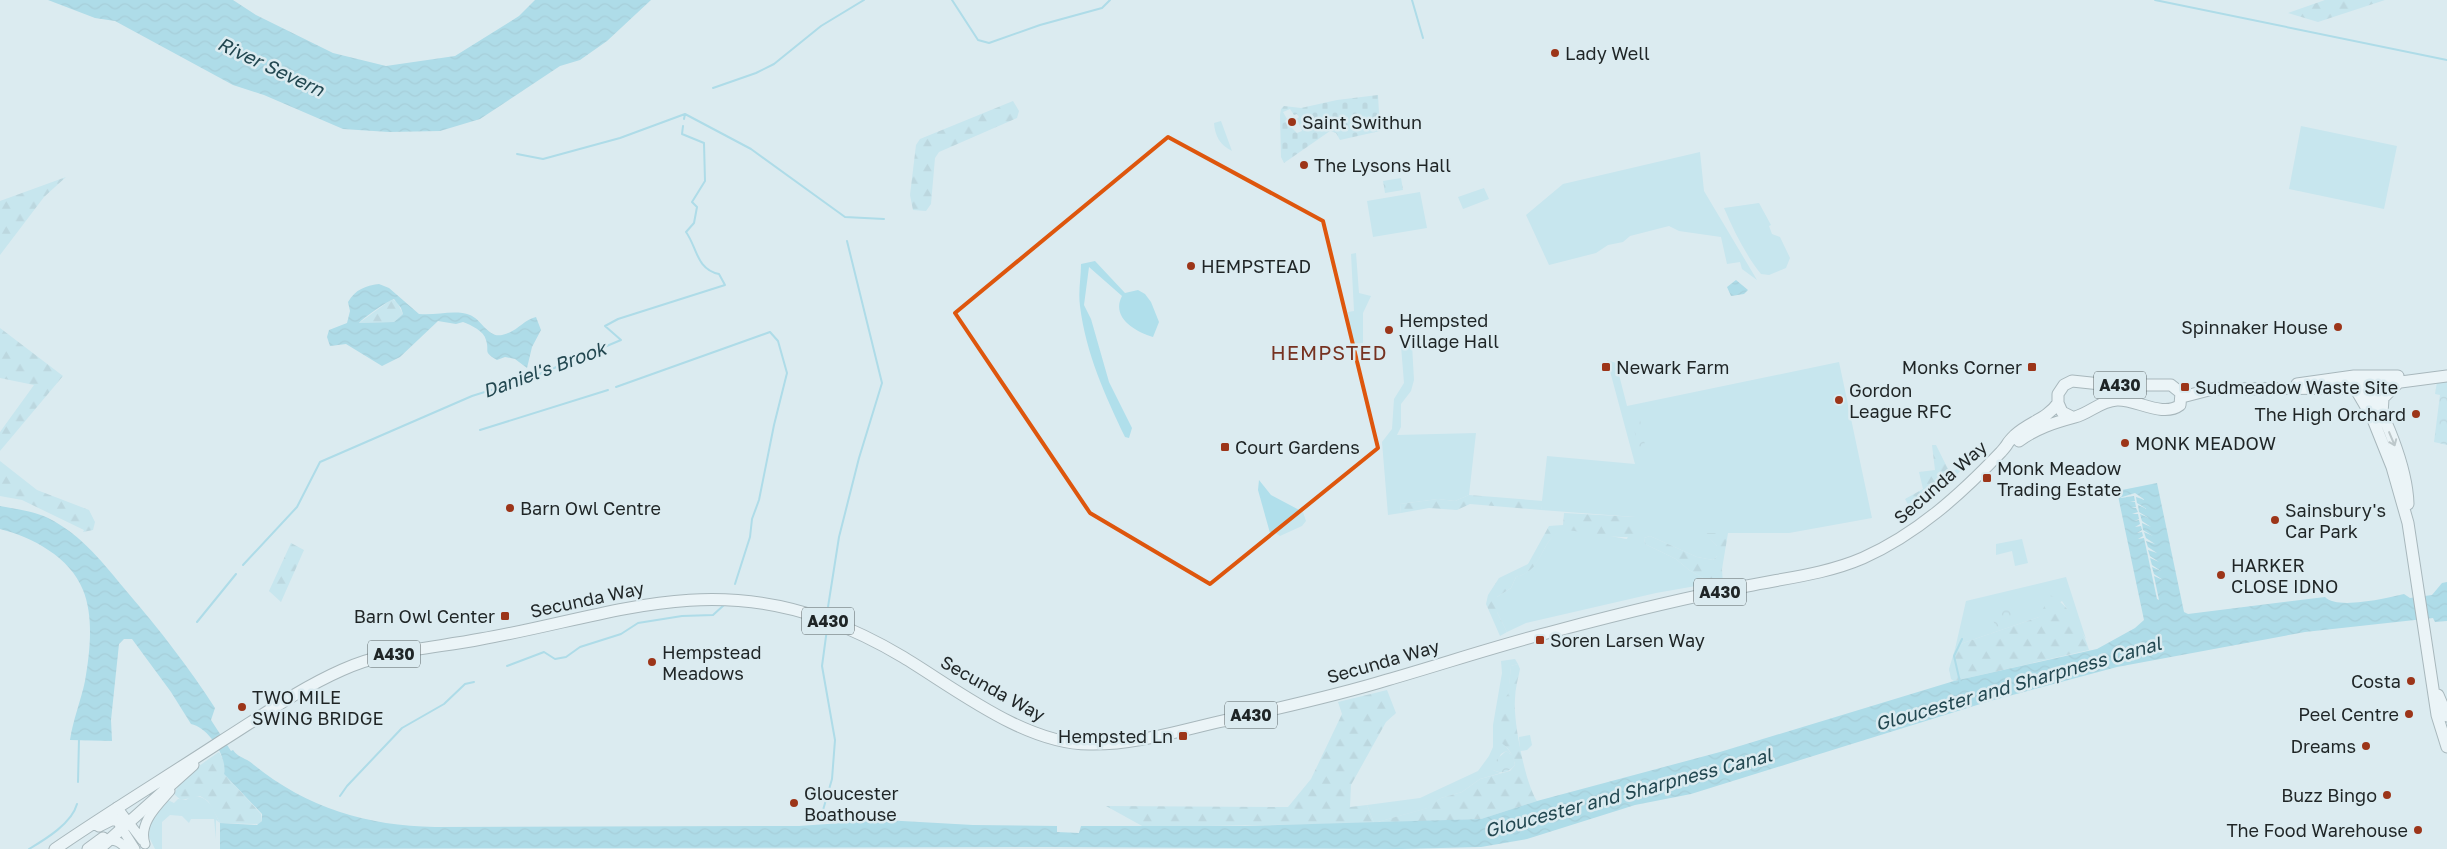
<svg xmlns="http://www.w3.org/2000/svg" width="2447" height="849" viewBox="0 0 2447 849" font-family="'Golos Text',sans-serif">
<defs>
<pattern id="forest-firs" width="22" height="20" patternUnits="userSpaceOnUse" patternTransform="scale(1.25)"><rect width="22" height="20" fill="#b0dfeb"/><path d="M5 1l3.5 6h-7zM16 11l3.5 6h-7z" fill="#97bfc9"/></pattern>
<pattern id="cemetery-stones" width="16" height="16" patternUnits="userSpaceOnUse" patternTransform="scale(1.25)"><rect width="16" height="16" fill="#b0dfeb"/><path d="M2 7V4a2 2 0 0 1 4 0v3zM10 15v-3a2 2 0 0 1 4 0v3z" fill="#97bfc9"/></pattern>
<pattern id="park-crowns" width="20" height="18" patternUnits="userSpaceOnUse" patternTransform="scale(1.25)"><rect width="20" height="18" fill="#b0dfeb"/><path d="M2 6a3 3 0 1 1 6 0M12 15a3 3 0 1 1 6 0" fill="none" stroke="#97bfc9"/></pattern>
<pattern id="water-waves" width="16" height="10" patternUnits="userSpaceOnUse" patternTransform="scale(1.25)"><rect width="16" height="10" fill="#79c9dd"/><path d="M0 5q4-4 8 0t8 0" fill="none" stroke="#68acbe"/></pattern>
</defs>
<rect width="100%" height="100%" fill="#dbebf0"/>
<path fill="#b0dfeb" d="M1221,121L1232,151C1220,145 1215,136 1214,123Z
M2301,126L2397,146L2384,209L2289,189Z
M1700,152L1704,191L1757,280L1742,269L1740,262L1727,264L1721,237L1679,231L1669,226L1630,236L1623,242L1608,245L1596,253L1549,265L1526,215L1563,184Z
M1484,188L1489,199L1463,209L1458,197Z
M1420,192L1427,228L1373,237L1367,201Z
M1759,203L1771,225L1769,226L1772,234L1780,237L1790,258L1786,268L1769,275L1761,274C1745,254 1734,231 1724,208Z
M1356,253L1359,293L1371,296L1363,313V343L1351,344L1348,312L1354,311L1351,254Z
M1095,261L1125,293L1138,290L1145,294L1151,302L1159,322L1153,337C1134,331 1111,317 1122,296L1089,267L1084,305L1091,319L1109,382L1132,428L1129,438L1125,437C1105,395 1086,354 1080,306C1078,292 1081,278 1081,264Z
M1412,345L1414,380L1411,391L1401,404V427L1397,435L1476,433L1469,495L1455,501L1438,499L1400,504L1401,513L1388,515L1382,442L1392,429L1394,399L1404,383L1401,346Z
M1607,360L1616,363L1627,406L1839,362L1872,518L1789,533H1704L1717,546V556L1713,560L1697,557L1650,536L1644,538L1645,544L1676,559L1689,570L1705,579L1707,584L1656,593L1526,623L1507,632L1497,612V597L1511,588L1516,577C1545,570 1541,535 1564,530C1575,528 1613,537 1627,539L1635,517L1541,510L1547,456L1635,464Z
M1259,480L1271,495L1303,512L1306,521L1302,526L1280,536L1274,532L1270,533L1258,490Z
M2022,539L2028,563L2015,566L2012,551L1996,555V544Z
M2066,577L2086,639L2062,601L2039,617L1963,643L1955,649L1966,601Z
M1515,659L1518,664L1511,666L1504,744L1513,756L1506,751L1501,754L1493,770L1501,773L1480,779L1462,792L1441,798L1428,808L1374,823L1367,805L1420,798L1478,771L1489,756L1493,747V725L1502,673L1501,661Z
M1530,735L1532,745L1527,750L1520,751L1519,737Z
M192,796C210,795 213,810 220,823L216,820V839L214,819H191L189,823L182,816L170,815L162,822V849H155L149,837L150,827L148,826L156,812L168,800L174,803L178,799L186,800Z"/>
<path fill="url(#forest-firs)" d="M2325,0H2385L2318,22L2288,13Z
M1013,101L1019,111L1017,118L939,152L935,158L931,204L926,211L913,210L910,195L916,145L920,139Z
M66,177L44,197L0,255V201Z
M392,299L397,302L403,314L394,322L359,323Z
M0,328L63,376L0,451V432L34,385L0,378Z
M1932,445H1936L1950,473L1972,460L1914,515L1905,499L1923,489L1919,472L1935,470Z
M0,461L37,490L89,510L95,522L93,530L83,532L84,530L22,500L0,496Z
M1469,495L1543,501L1541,510L1470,504L1457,510L1429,508L1401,513L1400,504L1438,499L1455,501Z
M1564,513L1636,517L1639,535C1620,540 1601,535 1582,532C1576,532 1568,529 1563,531C1539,538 1546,570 1516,577L1511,588L1497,597V612L1507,632L1500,636L1486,604L1488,595L1499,578L1528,564L1549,526L1563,525Z
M1703,533H1728L1722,569L1723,585L1708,588L1705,579L1689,570L1676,559L1645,544L1644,538L1650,536L1697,557L1713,560L1717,556V546Z
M291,543L304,550L281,602L269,591Z
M2050,595C2069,605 2083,629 2089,650L1954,681L1951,679L1949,669L1955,649L1963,643L2039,617Z
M1518,664L1520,669C1518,679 1515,689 1515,699C1513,721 1525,783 1537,801L1481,819L1341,824L1144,827L1106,806L1288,807L1311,779L1342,714L1338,702L1387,690L1396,713L1386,722L1351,785L1350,807L1367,805L1374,823L1427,808L1441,798L1462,792L1480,779L1510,771L1515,765C1513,754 1508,746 1498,741L1505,698L1508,694L1511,666Z
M219,752L226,764L224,774L261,814L262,821L259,824L220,823L208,801L200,796L181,800L175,795C175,781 207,760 219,752Z"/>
<path fill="url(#cemetery-stones)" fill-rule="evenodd" d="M1378,95L1380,131L1340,140L1336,133L1330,131L1284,163L1281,157L1280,115L1281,109L1284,106L1301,108L1337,100ZM1290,109L1294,115L1297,114L1299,117L1297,119L1302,131L1297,133L1285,121L1287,119L1283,112Z"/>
<path fill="url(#park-crowns)" d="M1401,178L1403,190L1385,193L1383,181Z
M2447,381V445L2434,442L2440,395L2435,394L2437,382Z
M1640,420L1647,455L1639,456L1633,422Z
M2010,604L2022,618L1997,629L1990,614L1992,611L2003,609Z
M1506,751L1513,756L1515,765C1508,773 1503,774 1493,770L1492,764Z"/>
<path fill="url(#water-waves)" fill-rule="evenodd" d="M48,0H233L256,15L333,53L386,66L455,56L519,16L535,0H651L607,41L580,60L560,66L480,119L440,131L389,132L343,129L264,95L233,85L115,21L95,18Z
M1736,280L1748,290L1744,294L1731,296L1727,287Z
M379,284L389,288L419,314C436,316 454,309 470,315C482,320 488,338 502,335C517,332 523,320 536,317L541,330L532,347L527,368L515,359L505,357L497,360C482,351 490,352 486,340C484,331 471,325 463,322L456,324L438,321L400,357L382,366L346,344L330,346L327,337L329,330L347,323L350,311L348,302C356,289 365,286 379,284ZM394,299L401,308L403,314L394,322L359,323C363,318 389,300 394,299Z
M2157,483L2184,612L2188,614L2325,597C2337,610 2387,598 2404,594L2410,598L2432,595L2442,583L2447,582V621L2435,622L2433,618L2305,632L2117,667L1990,701L1691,794L1635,805L1527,839L1481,847L1401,849L1054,847L220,849V823L257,825L262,821V814L224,774C228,757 208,727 191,724L171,692L132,639H124L119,644L111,720L112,741L70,740C73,720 81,700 85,681C90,652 94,617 83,590C70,557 32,537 0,529V506C16,509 33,511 48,518C82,535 104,564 128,593C160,630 189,668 215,708L211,720L231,751L233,750C238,758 247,758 254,765C307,808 368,826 435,827L799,826L884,820L973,825L1057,826V832L1079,833L1081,826H1245L1481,819L1537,801L1720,752L1954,681L2097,649L2135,628L2144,620L2117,491Z"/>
<path fill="#dbebf0" d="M2135,493L2145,500L2136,497L2137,503L2147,509L2138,505L2139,512L2149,518L2140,514L2142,521L2151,527L2142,523L2143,530L2153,536L2144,532L2146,538L2155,544L2146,541L2148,547L2157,553L2148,550L2150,556L2159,562L2150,558L2152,565L2161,571L2152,567L2154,574L2163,580L2154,576L2159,600L2157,599L2144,538L2138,539L2143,536L2142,532L2137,533L2142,530L2141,526L2135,527L2140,524L2139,520L2134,521L2139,519L2138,514H2132L2138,512L2136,508H2131L2136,507L2135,502H2130L2135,501L2134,496L2119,498Z"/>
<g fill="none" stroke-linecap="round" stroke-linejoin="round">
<path stroke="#79c9dd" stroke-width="2" d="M952,0L978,40L989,43L1040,25L1102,8L1110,0
M1412,0L1423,38
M2155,0L2447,60
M713,88L756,73L774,64L821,26L864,0
M685,114L751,149L845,217L884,219
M517,154L543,159L620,138L685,114L684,119
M616,387L770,332L778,341L787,373L774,425L759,500L752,519L750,537L735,584
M480,430L608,390
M243,565L297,507L320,462L472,396L535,376L621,340L605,326L618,319L725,285L719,274C696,269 697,247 686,232L694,223L697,207L692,202L705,181L704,143L682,134L683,126
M828,607L839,537L859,458L882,383L847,241
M197,622L236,574
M507,666L544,652L555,659L566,657L580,647L621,634L638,623L682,616L713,615L724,605
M1960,682L1954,656L1962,639
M78,782L79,739
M340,796L347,786L402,728L444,704L465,684L474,682
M821,817L832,779L835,740L822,666L827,629
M29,849C46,839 72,823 77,804"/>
<defs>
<path id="minor" d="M117,807L142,840
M119,824L135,849
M106,841C115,838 121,843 127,849
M145,844C138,823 157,806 170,791"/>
<path id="major" d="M2354,376L2355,388L2372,417L2392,467L2408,523L2437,715L2447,747
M2361,383C2385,407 2407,470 2408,504
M2297,384L2354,376H2398
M2182,397L2213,389L2355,388L2447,376
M2382,415L2383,398L2398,383
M2019,441C2037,428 2053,423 2075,417C2090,413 2100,401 2117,400C2136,399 2163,418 2180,405L2181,393L2171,385H2110L2072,381L2064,385L2058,394V403L2062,412L2072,417
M2438,695L2447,716
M99,826L111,820H125
M55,849C109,812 165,778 220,742C260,717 299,689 342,670C385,650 435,648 481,639C602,618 700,574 824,619C851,629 878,642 903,657C956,689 1025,744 1089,744C1132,745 1175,732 1218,722C1274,709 1332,697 1387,680C1443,664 1499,645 1555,631C1619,614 1683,598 1747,586C1786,578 1826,574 1863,558C1917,534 1961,494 2001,452C2011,441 2004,446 2015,435C2029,422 2047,419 2058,403
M88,849L103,838
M99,849L193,765"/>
</defs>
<use href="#minor" stroke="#6b797d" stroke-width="11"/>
<use href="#major" stroke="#6b797d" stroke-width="13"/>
<use href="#minor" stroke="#fff" stroke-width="9"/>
<use href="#major" stroke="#fff" stroke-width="11"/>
</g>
<defs><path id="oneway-shaft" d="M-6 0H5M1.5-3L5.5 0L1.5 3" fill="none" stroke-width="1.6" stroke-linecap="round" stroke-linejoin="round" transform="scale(1.25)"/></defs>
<use stroke="#9a9d9d" href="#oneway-shaft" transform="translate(2392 439) rotate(67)"/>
<path d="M0 0H2447V849H0ZM1168,137L1323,221L1378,448L1210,584L1090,513L955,313Z" fill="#dbebf0" fill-opacity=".55" fill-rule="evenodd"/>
<path fill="none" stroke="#de560d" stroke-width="4" stroke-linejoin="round" d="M1168,137L1323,221L1378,448L1210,584L1090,513L955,313Z"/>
<g fill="#9c3519" stroke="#dbebf0" stroke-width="2">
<circle cx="1555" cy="53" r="5"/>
<circle cx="1292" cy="122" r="5"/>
<circle cx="1304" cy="165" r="5"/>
<circle cx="1191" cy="266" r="5"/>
<circle cx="2338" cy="327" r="5"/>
<circle cx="1389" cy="330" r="5"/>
<rect x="1601" y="362" width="10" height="10" rx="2.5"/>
<rect x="2027" y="362" width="10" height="10" rx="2.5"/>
<rect x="2180" y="382" width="10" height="10" rx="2.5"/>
<circle cx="1839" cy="400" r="5"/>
<circle cx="2416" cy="414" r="5"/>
<circle cx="2125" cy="443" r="5"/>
<rect x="1220" y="442" width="10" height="10" rx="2.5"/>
<rect x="1982" y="473" width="10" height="10" rx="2.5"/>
<circle cx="510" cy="508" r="5"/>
<circle cx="2275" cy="520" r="5"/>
<circle cx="2221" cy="575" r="5"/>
<rect x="500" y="611" width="10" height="10" rx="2.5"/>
<rect x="1535" y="635" width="10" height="10" rx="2.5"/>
<circle cx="652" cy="662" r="5"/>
<circle cx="2411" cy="681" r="5"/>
<circle cx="242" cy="707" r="5"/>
<circle cx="2409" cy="714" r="5"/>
<rect x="1178" y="731" width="10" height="10" rx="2.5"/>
<circle cx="2366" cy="746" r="5"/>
<circle cx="2387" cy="795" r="5"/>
<circle cx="794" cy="803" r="5"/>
<circle cx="2418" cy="830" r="5"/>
</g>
<g text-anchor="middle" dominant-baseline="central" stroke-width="5" stroke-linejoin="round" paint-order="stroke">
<g fill="#dbebf0" stroke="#576063" stroke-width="1">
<rect x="2094" y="371.5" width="52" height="27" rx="4"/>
<rect x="1694" y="578.5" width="52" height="27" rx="4"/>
<rect x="802" y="607.5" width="52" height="27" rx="4"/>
<rect x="368" y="640.5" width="52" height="27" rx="4"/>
<rect x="1225" y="701.5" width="52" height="27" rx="4"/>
</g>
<g font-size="16" font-weight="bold" fill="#1f2526">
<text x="2120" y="385">A430</text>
<text x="1720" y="592">A430</text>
<text x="828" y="621">A430</text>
<text x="394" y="654">A430</text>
<text x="1251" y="715">A430</text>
</g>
<g font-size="18" fill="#1f2526" stroke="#dbebf0" text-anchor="start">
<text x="1565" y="53">Lady Well</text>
<text x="1302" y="122">Saint Swithun</text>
<text x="1314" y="165">The Lysons Hall</text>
<text x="1201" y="266">HEMPSTEAD</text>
<text x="1399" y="320">Hempsted<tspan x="1399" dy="21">Village Hall</tspan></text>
<text x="2328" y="327" text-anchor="end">Spinnaker House</text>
<text x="1616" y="367">Newark Farm</text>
<text x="2022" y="367" text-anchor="end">Monks Corner</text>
<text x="2195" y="387">Sudmeadow Waste Site</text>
<text x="1849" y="390">Gordon<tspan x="1849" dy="21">League RFC</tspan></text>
<text x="2406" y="414" text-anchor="end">The High Orchard</text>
<text x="2135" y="443">MONK MEADOW</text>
<text x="1235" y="447">Court Gardens</text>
<text x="1997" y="468">Monk Meadow<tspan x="1997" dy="21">Trading Estate</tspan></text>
<text x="520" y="508">Barn Owl Centre</text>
<text x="2285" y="510">Sainsbury's<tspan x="2285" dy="21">Car Park</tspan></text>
<text x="2231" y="565">HARKER<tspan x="2231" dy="21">CLOSE IDNO</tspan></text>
<text x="495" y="616" text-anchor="end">Barn Owl Center</text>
<text x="1550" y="640">Soren Larsen Way</text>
<text x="662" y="652">Hempstead<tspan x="662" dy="21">Meadows</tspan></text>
<text x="2401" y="681" text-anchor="end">Costa</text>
<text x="252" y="697">TWO MILE<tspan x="252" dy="21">SWING BRIDGE</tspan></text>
<text x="2399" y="714" text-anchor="end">Peel Centre</text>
<text x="1173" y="736" text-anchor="end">Hempsted Ln</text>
<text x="2356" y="746" text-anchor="end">Dreams</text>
<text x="804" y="793">Gloucester<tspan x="804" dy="21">Boathouse</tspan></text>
<text x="2377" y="795" text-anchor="end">Buzz Bingo</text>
<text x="2408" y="830" text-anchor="end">The Food Warehouse</text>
</g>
<g font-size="18" fill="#1f2526" stroke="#dbebf0">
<text transform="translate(1940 482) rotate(-41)">Secunda Way</text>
<text transform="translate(587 599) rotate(-12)">Secunda Way</text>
<text transform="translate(1383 661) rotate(-16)">Secunda Way</text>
<text transform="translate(993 688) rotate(29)">Secunda Way</text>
</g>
<g font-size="19" font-style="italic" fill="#224750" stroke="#dbebf0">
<text transform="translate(271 66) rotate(25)">River Severn</text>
<text transform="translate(544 369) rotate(-20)">Daniel's Brook</text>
<text transform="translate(2018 683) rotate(-16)">Gloucester and Sharpness Canal</text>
<text transform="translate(1628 792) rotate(-15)">Gloucester and Sharpness Canal</text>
</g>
<g font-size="20" letter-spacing="1" fill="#763221" stroke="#dbebf0">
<text x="1329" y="352">HEMPSTED</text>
</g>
</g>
</svg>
